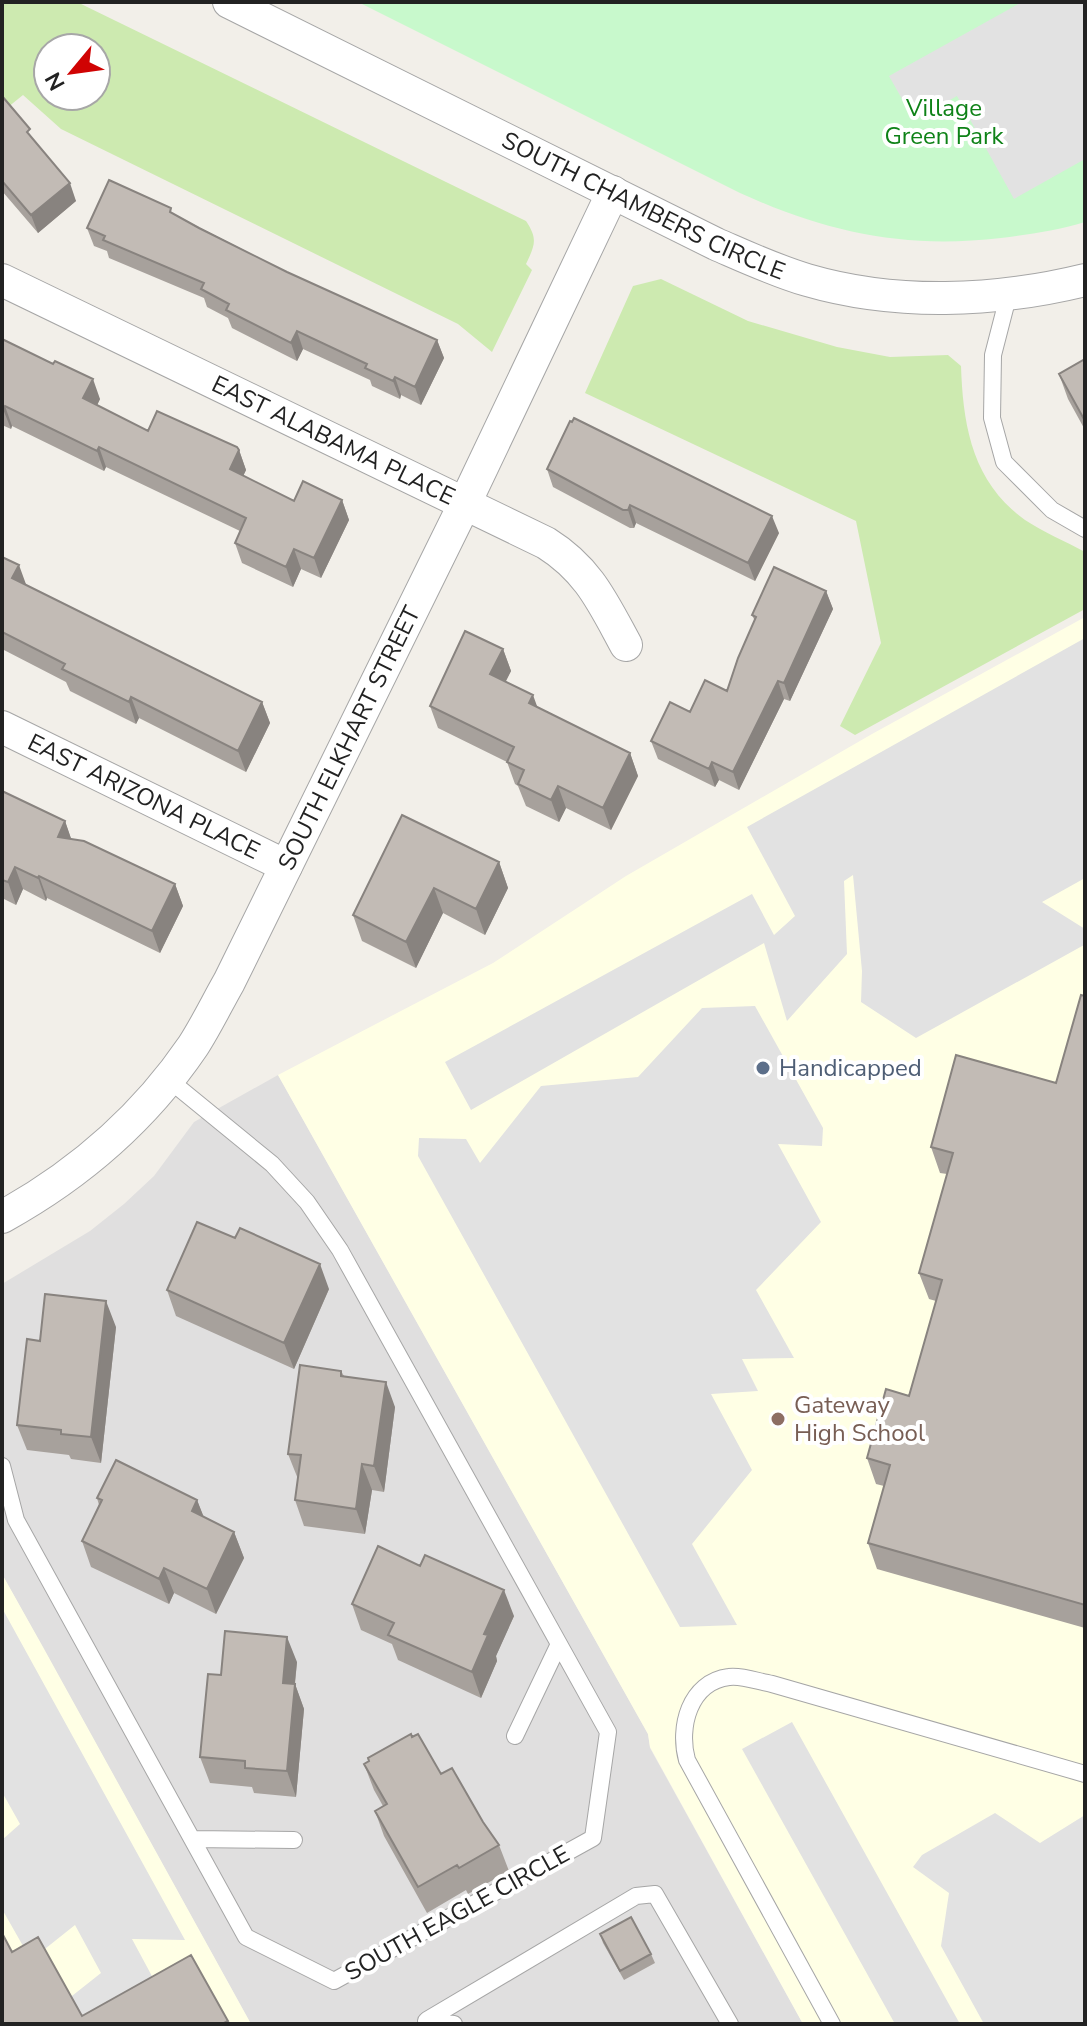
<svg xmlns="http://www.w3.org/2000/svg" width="1087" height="2026" viewBox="0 0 1087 2026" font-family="'Nunito Sans',sans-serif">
<rect width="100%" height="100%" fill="#f2efe9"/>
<path fill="#e0dfdf" d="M278,1075L648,1734L650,1748L803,2024H251L2,1574V1284L90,1231L124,1204L154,1176L194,1122Z"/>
<path fill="#ffffe5" d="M1085,617V2024H803L650,1747L648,1734L278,1075L493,963L626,876L872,734Z
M2,1574L43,1647L251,2024H2Z"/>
<path fill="#cdeab0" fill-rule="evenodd" d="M2,2H77L526,221C538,239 535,245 526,264L532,270L492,352L458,324L61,129L23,95L2,112ZM48,48H96V96H48Z
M661,279L748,321L837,347L890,357L948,355L961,366C963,425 972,482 1025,520C1043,532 1065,541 1085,552V609L855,735L840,726L881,643L856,521L585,393L633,286Z"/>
<path fill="#c8f9cc" d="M358,2H1085V222C1057,231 1029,234 1001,238C904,249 828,233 740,193Z"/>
<path fill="#e2e2e2" d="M1022,2H1085V159L1014,199L957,96L914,120L889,76Z
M1085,638V878L1042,902L1085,929L1084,945L916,1038L861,1002L862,971L853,875L844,881L847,954L787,1021L764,943L471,1110L445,1062L752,894L774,935L795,916L747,827Z
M755,1006L823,1128L822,1146L778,1144L821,1222L756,1290L794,1358L742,1359L758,1391L711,1394L752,1470L692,1544L737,1625L680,1627L418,1156L419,1138L466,1139L480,1163L541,1086L638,1077L702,1008Z
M2,1608L185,1940L132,1939L153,1978L110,2024H67L58,2007L101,1973L75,1925L31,1960L2,1909V1840L20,1824L2,1792Z
M792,1722L945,1997L960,2024H895L742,1749Z
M995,1813L1040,1843L1085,1815V2024H984L941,1946L949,1893L913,1867L922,1855Z"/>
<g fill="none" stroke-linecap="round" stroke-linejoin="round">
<defs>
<path id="lane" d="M1009,293L993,355L992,418L1004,462L1052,510L1085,529
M2,1466L16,1520L246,1937L334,1981L593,1838L608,1732L340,1250L307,1202L272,1164L168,1079
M515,1736L559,1644
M192,1839L294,1840
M427,2020L636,1896L655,1894L730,2024
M426,2021L454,2024
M832,2024L687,1760C678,1728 689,1682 729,1677C742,1675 759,1682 772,1684L1085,1774"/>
<g id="street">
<path id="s1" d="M229,2L716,244C746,257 776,271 807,280C896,306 995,302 1085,280"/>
<path id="s2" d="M2,280L546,543C589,570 603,603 626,645"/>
<path id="s3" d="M2,727L286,866"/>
<path id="s4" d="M2,1217C78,1175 144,1118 193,1046C206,1026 217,1003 229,982L465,503L613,192"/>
</g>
</defs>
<use href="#lane" stroke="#a6a6a6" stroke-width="18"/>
<use href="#street" stroke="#a6a6a6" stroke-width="34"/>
<use href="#lane" stroke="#fff" stroke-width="16"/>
<use href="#street" stroke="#fff" stroke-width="32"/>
</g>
<path fill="#a7a19c" d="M2,96L76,201L38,233L2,191Z
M173,214L287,272L437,340L444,358L421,405L401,395L400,399L372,386L370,380L303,349L297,361L232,328L228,318L207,307L204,298L109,258L107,251L94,246L87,228Z
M2,339L100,399L97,405L148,431L239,450L246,470L243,476L294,501L342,500L349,520L321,578L301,569L293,587L242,563L235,543L240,531L106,467L104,471L12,426L11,429L2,425Z
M1085,359V430L1068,399L1059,374Z
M547,469L779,533L755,581L636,523L634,528H630L553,487Z
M2,557L26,585L262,702L270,723L246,772L139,718L136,724L70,691L66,682L2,649Z
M826,591L833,609L790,701L784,699L739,790L719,780L715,787L658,759L651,741L727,691L755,621L752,615Z
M503,649L511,671L506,681L538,708L630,753L638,776L611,830L566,808L559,822L526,806L518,786L515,784L507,762L438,728L430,706Z
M2,791L65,821L71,839L175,884L183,906L160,953L47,898L46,901L23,889L16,905L2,898Z
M499,862L508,888L485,935L443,913L416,968L362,941L353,915Z
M1085,996V1628L877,1569L868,1543L884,1486L876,1484L867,1458L909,1396L936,1301L929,1299L919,1273L947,1174L940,1173L931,1147L1056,1083Z
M329,1289L294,1369L176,1316L167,1290Z
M116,1327L101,1463L71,1459L69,1455L27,1450L17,1425L40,1341Z
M341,1371L344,1376L395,1407L384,1492L372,1490L365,1534L304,1526L295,1500L298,1479L288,1454Z
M97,1498L197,1500L203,1516L234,1532L244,1558L216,1614L174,1593L169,1604L91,1567L82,1541L99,1505Z
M352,1604L514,1616L496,1656L497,1661L481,1698L398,1660L392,1644L361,1630Z
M297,1662L295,1684L304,1709L296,1797L254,1793L252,1787L210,1783L200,1757L221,1675Z
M364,1764L441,1774L483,1822L499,1845L509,1871L468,1894L466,1890L427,1913L384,1836L375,1811L383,1806L374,1790Z
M600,1934L651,1954L655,1963L624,1980L603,1943Z"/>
<path fill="#88837f" d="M70,183L76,201L38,233L31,215Z
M297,331L303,349L297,361L291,343Z
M437,340L444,358L421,405L415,387Z
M395,377L401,395L400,399L393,381Z
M93,379L100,399L91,418L83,398Z
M5,406L12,426L11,429L3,409Z
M99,447L106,467L104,471L97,451Z
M239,450L246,470L237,489L230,469Z
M342,500L349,520L321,578L314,558Z
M630,505L636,523L634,528L628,510Z
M772,516L779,533L755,581L748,563Z
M294,549L301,569L293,587L286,567Z
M19,565L27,587L12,578Z
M826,591L833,609L790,701L784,683Z
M503,649L511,671L498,696L490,674Z
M778,681L784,699L739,790L733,772Z
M533,695L541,717L529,703Z
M131,697L139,718L136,724L129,702Z
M262,702L270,723L246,772L238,751Z
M630,753L638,776L611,830L603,808Z
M712,762L719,780L715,787L709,769Z
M558,786L566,808L559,822L551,800Z
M65,821L73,844L58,837Z
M499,862L508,888L485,935L476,909Z
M15,867L23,889L16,905L8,882Z
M39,876L47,898L46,901L38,878Z
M175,884L183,906L160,953L152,931Z
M434,888L443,913L416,968L406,942Z
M320,1264L329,1289L294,1369L284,1343Z
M106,1301L116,1327L101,1463L91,1437Z
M386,1382L395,1407L384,1492L374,1466Z
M362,1464L372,1490L365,1534L356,1509Z
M197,1500L207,1525L192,1511Z
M234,1532L244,1558L216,1614L207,1589Z
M164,1568L174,1593L169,1604L159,1579Z
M504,1590L514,1616L496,1656L497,1661L481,1698L472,1672L484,1634Z
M287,1637L297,1662L293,1700L295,1684L304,1709L296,1797L287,1771L283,1683Z"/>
<path fill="#c2bbb5" stroke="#88837f" stroke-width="2" d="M2,96L30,129L27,132L70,183L31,215L2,181Z
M109,180L171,208L170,212L199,228L287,272L437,340L415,387L395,377L393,381L365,368L367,364L297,331L291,343L226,310L229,304L201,289L204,283L103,240L105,236L87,228Z
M2,339L53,364L55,361L93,379L83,398L148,431L157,411L237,447L239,450L230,469L294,501L303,481L342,500L314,558L294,549L286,567L235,543L246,518L99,447L97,451L5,406L3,409H2Z
M1085,359V421L1059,374Z
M574,418L772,516L748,563L630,505L628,510H623L547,469L570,421L572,422Z
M2,557L19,565L12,578L262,702L238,751L131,697L129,702L62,669L65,664L2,632Z
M774,567L826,591L784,683L778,681L733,772L712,762L709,769L651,741L670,702L690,712L705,680L727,691L738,658L756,617L752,615Z
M465,631L503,649L490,674L533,695L529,703L630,753L603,808L558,786L551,800L518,784L524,770L507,762L514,747L430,706Z
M2,791L65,821L58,837L84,841L175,884L152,931L39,876L38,878L15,867L8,882L2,880Z
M402,815L499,862L476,909L434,888L406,942L353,915Z
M1081,995L1085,996V1605L868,1543L890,1465L867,1458L886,1389L909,1396L942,1280L919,1273L953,1153L931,1147L956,1055L1056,1083Z
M197,1222L235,1238L240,1228L320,1264L284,1343L167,1290Z
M45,1294L106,1301L91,1437L61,1434V1430L17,1425L27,1339L40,1341Z
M300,1365L341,1371V1376L386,1382L374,1466L362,1464L356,1509L295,1500L301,1455L288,1454Z
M116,1460L197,1500L192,1511L234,1532L207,1589L164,1568L159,1579L82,1541L102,1500L97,1498Z
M378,1546L420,1566L425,1555L504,1590L484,1634L488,1635L472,1672L388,1635L394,1623L352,1604Z
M225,1631L287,1637L283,1683L295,1684L287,1771L245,1768V1761L200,1757L208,1674L221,1675Z
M411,1734L412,1737L418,1734L441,1774L452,1768L483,1822L499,1845L459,1868L457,1865L418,1887L375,1811L387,1804L364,1764L369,1761L368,1758Z
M631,1917L651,1954L620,1971L600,1934Z
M2,1933L12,1952L38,1937L82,2016L191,1955L228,2021L222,2024H2Z"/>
<circle fill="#5c6f8a" stroke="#fff" stroke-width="3" cx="763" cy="1068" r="8"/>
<circle fill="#8d6e63" stroke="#fff" stroke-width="3" cx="778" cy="1419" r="8"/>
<g text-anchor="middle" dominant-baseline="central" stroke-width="8" stroke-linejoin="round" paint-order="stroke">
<g font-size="24" fill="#0e8217" stroke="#fff">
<text x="944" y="108">Village<tspan x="944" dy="28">Green Park</tspan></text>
</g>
<g font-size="24" fill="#222" stroke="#fff">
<text stroke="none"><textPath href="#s1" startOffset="462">SOUTH CHAMBERS CIRCLE</textPath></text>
<text stroke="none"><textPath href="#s2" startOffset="368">EAST ALABAMA PLACE</textPath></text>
<text stroke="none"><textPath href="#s4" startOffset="604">SOUTH ELKHART STREET</textPath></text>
<text stroke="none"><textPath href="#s3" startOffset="158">EAST ARIZONA PLACE</textPath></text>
<text transform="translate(457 1913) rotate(-29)">SOUTH EAGLE CIRCLE</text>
</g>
<g font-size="24" fill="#4e5e75" stroke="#fff" text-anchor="start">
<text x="779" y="1068">Handicapped</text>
</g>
<g font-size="24" fill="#785e54" stroke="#fff" text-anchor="start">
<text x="794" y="1405">Gateway<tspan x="794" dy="28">High School</tspan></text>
</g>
</g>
<rect width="1087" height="2026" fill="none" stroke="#222222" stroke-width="8"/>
<g transform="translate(72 72) rotate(241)"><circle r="38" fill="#ffffff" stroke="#a7a7a7" stroke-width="2"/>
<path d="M0-6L14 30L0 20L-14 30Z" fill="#d00303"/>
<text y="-12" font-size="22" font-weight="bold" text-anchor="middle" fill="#222222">N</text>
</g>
</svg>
